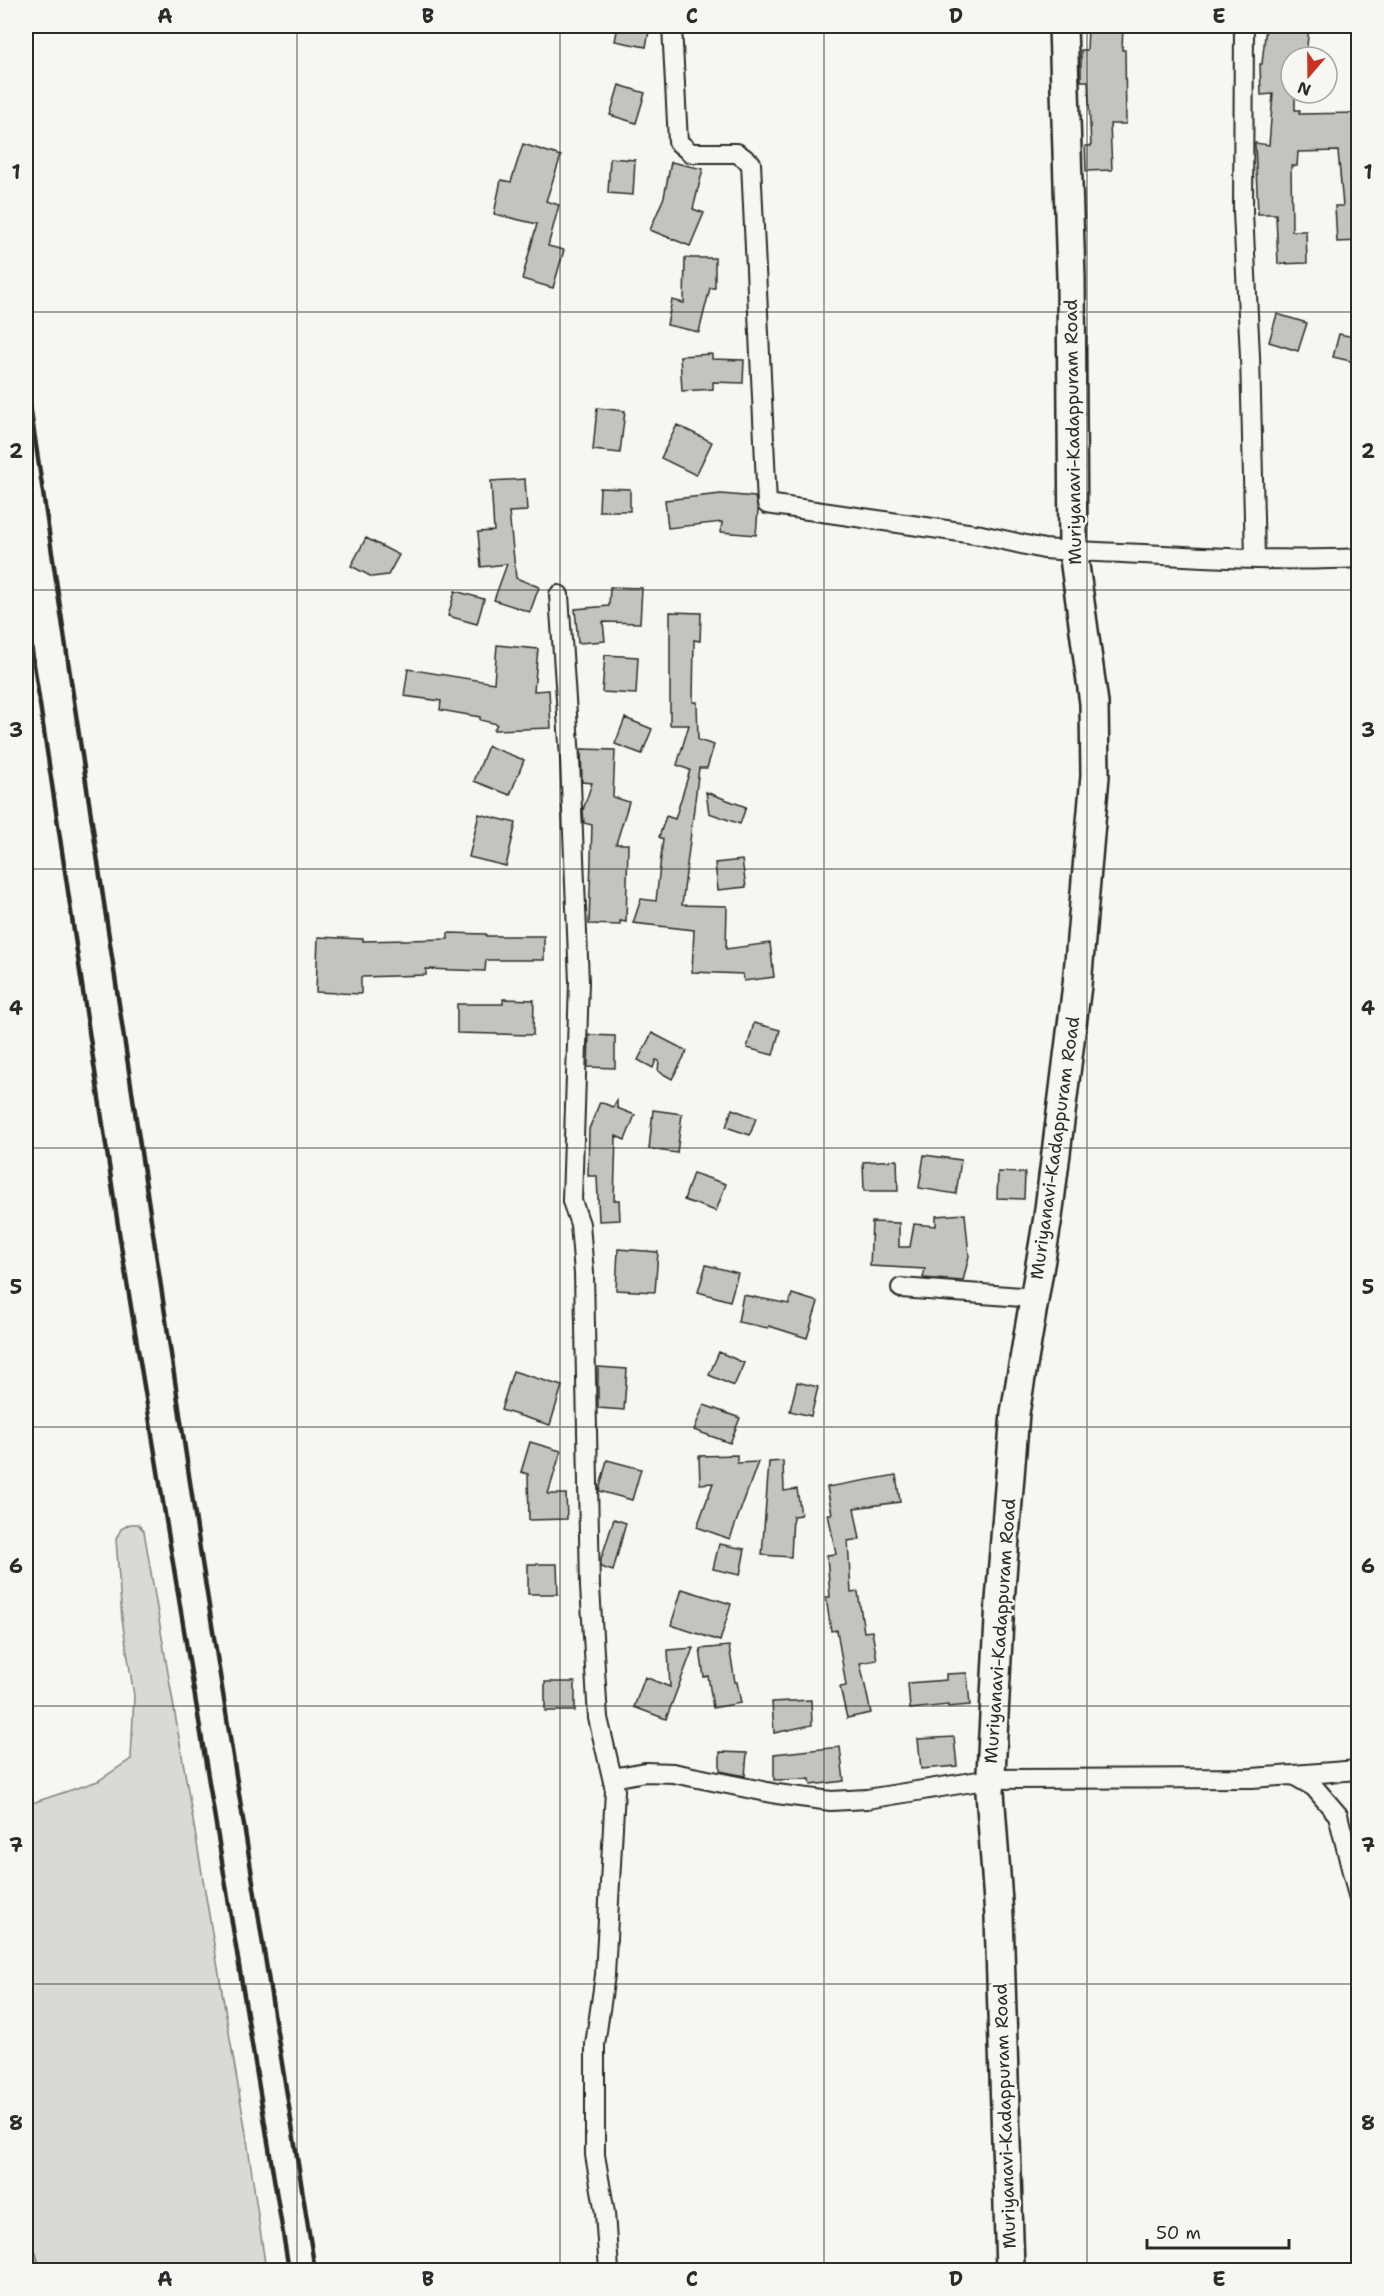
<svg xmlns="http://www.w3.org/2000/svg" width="1384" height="2296" viewBox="0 0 1384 2296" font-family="'Shantell Sans',sans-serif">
<rect width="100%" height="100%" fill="#f6f6f2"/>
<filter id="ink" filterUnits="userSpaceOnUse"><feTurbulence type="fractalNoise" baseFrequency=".0167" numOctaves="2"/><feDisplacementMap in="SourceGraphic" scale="12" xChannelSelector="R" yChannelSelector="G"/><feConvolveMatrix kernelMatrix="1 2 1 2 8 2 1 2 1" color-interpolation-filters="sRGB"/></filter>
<g filter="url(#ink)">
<path fill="#d9d9d5" stroke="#828280" stroke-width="1.5" d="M130,1524H138L144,1531L246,2133L266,2270H26V1805L98,1781L131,1759L134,1696L122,1619L116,1539L121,1529Z"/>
<path fill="#aeaeab" stroke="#7a7a78" stroke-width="1.5" d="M26,2221L41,2270H26Z"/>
<path fill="#c3c3c0" stroke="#2b2b2b" stroke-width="1.5" d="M618,26H650L646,47L615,41Z
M1088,26H1123L1122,50H1125L1126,124H1110L1112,170L1086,171L1085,146H1091L1088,81H1081V50H1087Z
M1266,26H1309L1306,56L1291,54V93H1295V110H1300L1299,114L1359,113V241L1337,242L1335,206H1343L1338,151L1298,152L1297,166H1291L1292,231H1306L1307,263L1278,264L1276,214H1258L1255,143L1269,145L1273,94L1261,95L1260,64H1262Z
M619,85L645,93L636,123L610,115Z
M523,144L561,156L546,201L559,205L548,246L564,250L553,288L522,279L537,224L494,214L501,180L511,182Z
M610,158L635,160L633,195L608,193Z
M671,162L703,169L693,209L704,213L690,246L650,230L664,197Z
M685,258H715V288H710L699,332L667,325L672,300L684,303Z
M1277,314L1307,323L1298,351L1269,342Z
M1339,334L1359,338V363L1333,357Z
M712,354V359L744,360L743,383L713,382V389L682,391L680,356Z
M597,408L625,411L620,453L593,450Z
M677,425L712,442L696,475L661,458Z
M525,479L527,511L509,512L516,578L539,587L530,612L494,600L507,564L481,567L478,532L494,531L491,481Z
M600,488L630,489V511H599Z
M721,494L755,497L758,510L756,535L721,532L722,522L668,528L665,500Z
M366,538L399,555L388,575L372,577L351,566Z
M610,587L642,588L640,623L603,622L605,641L578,643L575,609L609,606Z
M455,591L484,599L477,624L448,616Z
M670,612L701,613L700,641L694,640L693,702H697L698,740L714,745L707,768H699L682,905L727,906L726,949L770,943L774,977L744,981L743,974L692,972L694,930L633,923L641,899L656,901L663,839L659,837L666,816L675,819L690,770L677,765L689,725H670Z
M497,645L538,649L534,691L549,690L551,728L494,730L497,724L480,720V717L440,710L441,701L404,696L408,669L494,683Z
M605,655L638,657L636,694L602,692Z
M625,718L652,729L642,754L615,744Z
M488,746L524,760L510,795L474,781Z
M581,749L615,750L613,797L629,802L616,844H628L626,922L620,921V925L589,924L592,825L584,823L583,810L592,783L582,782Z
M706,792L746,807L740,824L709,813Z
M479,814L516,823L506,866L469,857Z
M742,860L746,887L718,890L715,863Z
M448,933L486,934V936H544V960H486L485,971L426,969V975L361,977V994L316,992L318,937L363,939V941L448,939Z
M503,999L534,1000L533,1035L457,1033V1004H503Z
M754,1023L780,1030L773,1055L747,1048Z
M652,1033L687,1051L672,1079L658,1071L659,1061L656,1060L653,1068L638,1060Z
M589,1035L615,1036V1068L588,1067Z
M617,1100V1108L635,1115L625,1140L616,1136L614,1200H619L620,1220L599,1221L597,1176H588L589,1129L600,1102L613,1107Z
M732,1109L756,1118L750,1135L726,1127Z
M653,1110L682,1114L677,1153L649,1149Z
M924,1155L961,1160L956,1194L919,1188Z
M897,1160L898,1191H864L863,1162Z
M998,1172L1025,1173L1024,1199L997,1198Z
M693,1173L726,1184L716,1211L684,1200Z
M965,1214L969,1256L963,1281L923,1278L925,1269L870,1266L872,1222L899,1223V1247H910L914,1224L936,1226V1216Z
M618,1249L658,1252L655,1292L616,1290Z
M706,1265L738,1273L730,1301L698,1292Z
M792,1294L818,1302L807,1338L769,1326L768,1328L738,1322L743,1295L789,1304Z
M719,1352L744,1363L734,1386L709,1375Z
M598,1367L627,1369L624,1410L598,1408Z
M513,1371L562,1386L550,1425L501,1410Z
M797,1382L818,1387L811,1416L790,1411Z
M704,1405L740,1418L730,1443L694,1430Z
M530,1442L561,1451L548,1494H566L567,1519L529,1520L528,1474L521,1472Z
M737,1455V1463L758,1462L730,1539L697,1527L713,1483L700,1484L699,1456Z
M607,1460L641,1469L632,1500L599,1491Z
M783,1461L784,1491L797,1489L801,1515L793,1516L791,1557L762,1555L769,1462Z
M896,1475L900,1502L854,1508L860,1539L848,1541L851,1593L858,1592L864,1632L872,1631L877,1660L860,1663L871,1713L847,1718L840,1687L846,1686L837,1630L831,1631L826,1597H830L827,1555L836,1554L828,1514H832L827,1487Z
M614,1519L626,1523L613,1571L601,1567V1559Z
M719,1544L745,1549L740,1575L713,1569Z
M528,1564H557L558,1594H528Z
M682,1589L731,1604L720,1641L671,1625Z
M729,1646L735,1682H737L741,1703L713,1708L708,1676L704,1677L700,1649Z
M693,1648L666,1719L634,1707L645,1677L670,1687L668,1650Z
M967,1673L970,1705L948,1707V1705L910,1709L908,1683L946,1680V1674Z
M545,1682H575V1711H545Z
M811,1700L812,1725L774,1733L772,1702Z
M954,1737L957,1766L921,1769L918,1739Z
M840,1747L844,1781L811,1785L810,1779L774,1780V1754Z
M720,1752L747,1753L745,1776L720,1771Z"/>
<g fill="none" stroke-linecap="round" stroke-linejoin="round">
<defs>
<path id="street" d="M672,26L678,142L691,153H737L751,163L767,504L981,535L1044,549L1073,551C1167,554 1264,563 1358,558
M1244,26L1243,212L1250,356L1255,558
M559,595L570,759L579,982L572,1201L580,1224L584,1273L590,1587L598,1718L615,1790L605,1975L595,2045V2155L605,2213L609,2270
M901,1288L1035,1298
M1293,1775L1358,1770
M613,1778L645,1772L673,1773L777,1794L831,1801L867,1799L991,1779L1252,1778L1293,1775L1314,1787L1338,1815L1358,1896"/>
<path id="secondary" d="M1010,2270L999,1916L990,1792L1000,1601L1015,1413L1048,1217L1077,985L1095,776L1094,703L1073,551L1071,277L1063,26"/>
</defs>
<use href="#street" stroke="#2b2b2b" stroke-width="22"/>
<use href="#secondary" stroke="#2b2b2b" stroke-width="32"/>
<use href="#street" stroke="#f6f6f2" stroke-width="18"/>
<use href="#secondary" stroke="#f6f6f2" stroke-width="27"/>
<path stroke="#2b2b2b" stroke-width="4.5" d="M26,378L201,1556L315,2270
M26,611L122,1252L289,2270"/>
</g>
</g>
<path fill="none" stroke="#2b2b2b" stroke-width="1.5" stroke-opacity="0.55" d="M297,26V2270M560,26V2270M824,26V2270M1087,26V2270M26,312H1358M26,590H1358M26,869H1358M26,1148H1358M26,1427H1358M26,1706H1358M26,1984H1358"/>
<g text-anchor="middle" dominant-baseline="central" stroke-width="5" stroke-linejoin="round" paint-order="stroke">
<g font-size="18" fill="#2b2b2b" stroke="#f6f6f2">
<text transform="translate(1073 432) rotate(-91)">Muriyanavi-Kadappuram Road</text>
<text transform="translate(1055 1148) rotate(-82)">Muriyanavi-Kadappuram Road</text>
<text transform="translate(1000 1631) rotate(-86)">Muriyanavi-Kadappuram Road</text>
<text transform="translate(1005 2116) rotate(-92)">Muriyanavi-Kadappuram Road</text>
</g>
</g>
<rect width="1384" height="2296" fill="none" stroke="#f6f6f2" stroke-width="66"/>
<g transform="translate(1309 75) rotate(200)"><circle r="28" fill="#f6f6f2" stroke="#a5a5a2" stroke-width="1.5"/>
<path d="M0-4.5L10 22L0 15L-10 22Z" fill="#c8321e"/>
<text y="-9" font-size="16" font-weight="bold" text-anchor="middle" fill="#2b2b2b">N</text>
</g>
<path d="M1147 2239v9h142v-9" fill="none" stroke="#2b2b2b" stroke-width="3"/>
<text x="1156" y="2239" font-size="18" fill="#2b2b2b" stroke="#f6f6f2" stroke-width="4.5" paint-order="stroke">50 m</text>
<rect x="33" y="33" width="1318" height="2230" fill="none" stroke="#2b2b2b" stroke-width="2"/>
<g font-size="20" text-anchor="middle" font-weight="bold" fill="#2b2b2b">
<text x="165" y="23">A</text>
<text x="428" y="23">B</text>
<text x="692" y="23">C</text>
<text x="956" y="23">D</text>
<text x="1219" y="23">E</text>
<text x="16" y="179">1</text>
<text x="1368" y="179">1</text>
<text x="16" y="458">2</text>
<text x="1368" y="458">2</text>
<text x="16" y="737">3</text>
<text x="1368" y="737">3</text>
<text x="16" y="1015">4</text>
<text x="1368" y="1015">4</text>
<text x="16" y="1294">5</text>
<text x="1368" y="1294">5</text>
<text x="16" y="1573">6</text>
<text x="1368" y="1573">6</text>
<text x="16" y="1852">7</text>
<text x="1368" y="1852">7</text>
<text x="16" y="2130">8</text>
<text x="1368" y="2130">8</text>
<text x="165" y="2286">A</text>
<text x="428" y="2286">B</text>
<text x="692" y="2286">C</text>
<text x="956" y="2286">D</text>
<text x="1219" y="2286">E</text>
</g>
</svg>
